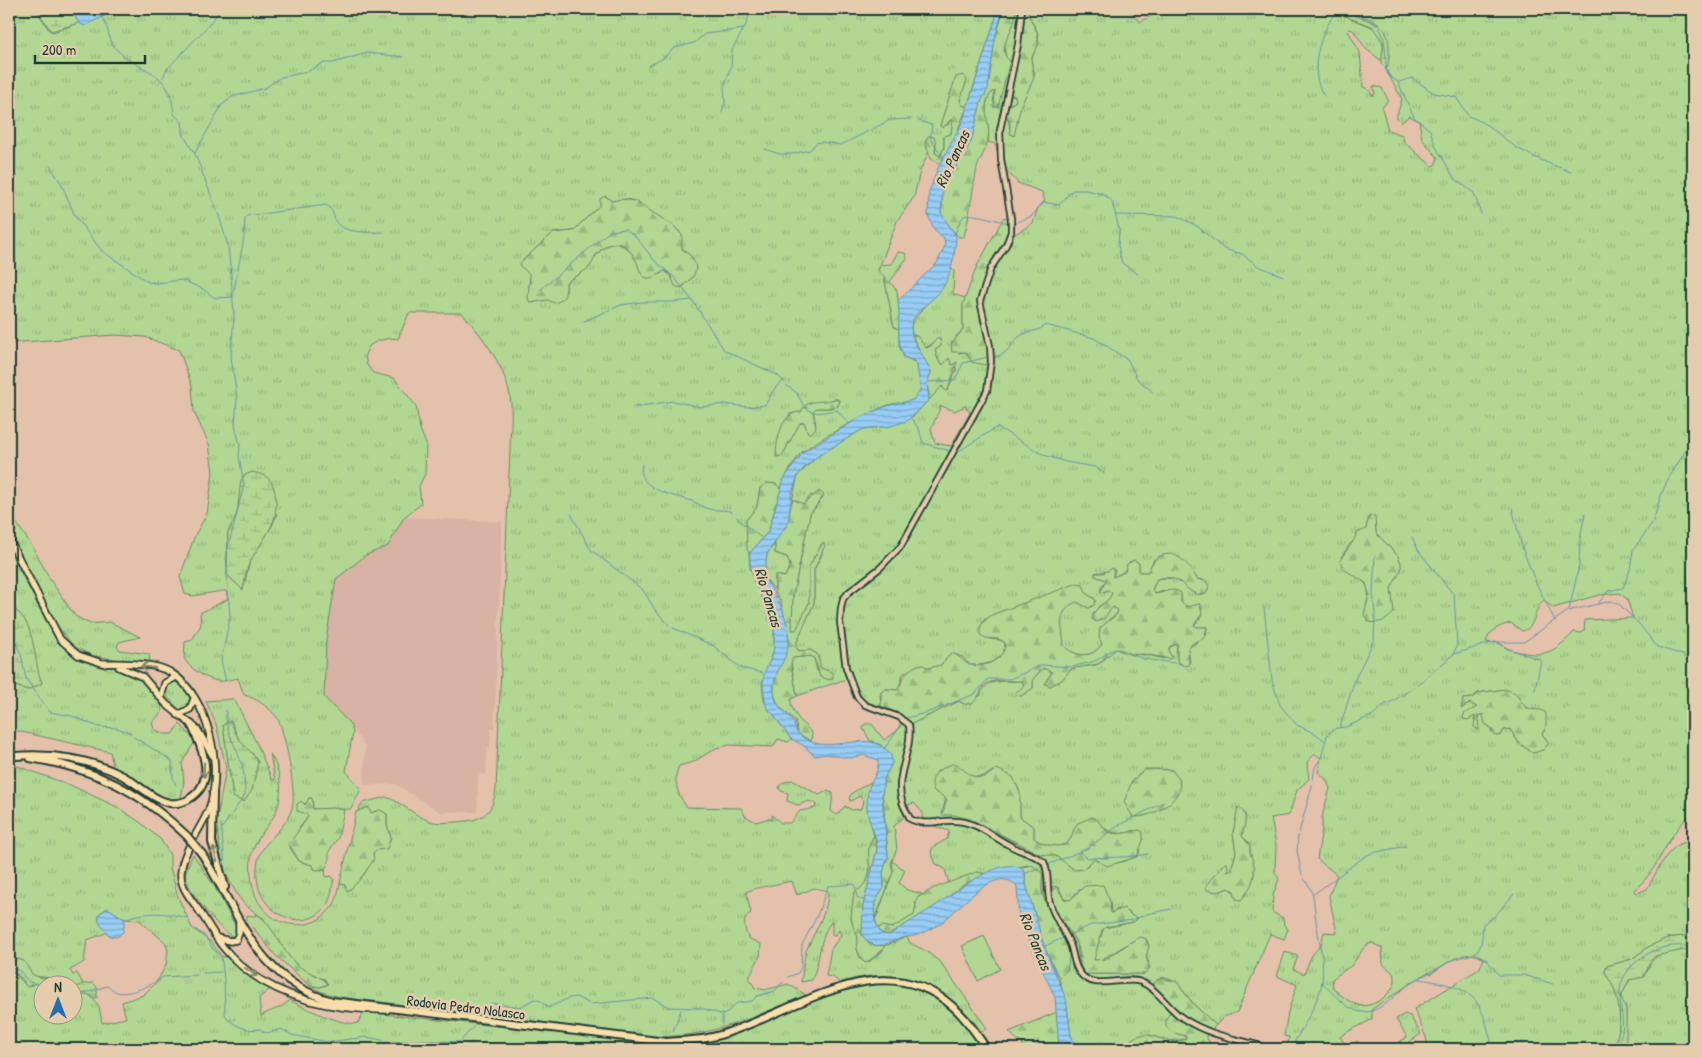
<svg xmlns="http://www.w3.org/2000/svg" width="1702" height="1058" viewBox="0 0 1702 1058" font-family="'Patrick Hand',sans-serif">
<defs>
<pattern id="grass-tufts" width="24" height="20" patternUnits="userSpaceOnUse" patternTransform="scale(1.25)"><rect width="24" height="20" fill="#b1d793"/><path d="M3 7l-1-3M5 7V3M7 7l1-3M15 17l-1-3M17 17v-4M19 17l1-3" fill="none" stroke="#98b97f"/></pattern>
<pattern id="forest-firs" width="22" height="20" patternUnits="userSpaceOnUse" patternTransform="scale(1.25)"><rect width="22" height="20" fill="#b1d793"/><path d="M5 1l3.5 6h-7zM16 11l3.5 6h-7z" fill="#98b97f"/></pattern>
<pattern id="wetland-marsh" width="20" height="14" patternUnits="userSpaceOnUse" patternTransform="scale(1.25)"><rect width="20" height="14" fill="#b1d793"/><path d="M1 5h8M5 5V1M11 12h8M15 12V8" fill="none" stroke="#98b97f"/></pattern>
<pattern id="water-rules" width="6" height="5" patternUnits="userSpaceOnUse" patternTransform="scale(1.25)"><rect width="6" height="5" fill="#98cdf6"/><path d="M0 2.5h6" fill="none" stroke="#7ba8c8"/></pattern>
</defs>
<rect width="100%" height="100%" fill="#e4c1ab"/>
<filter id="ink" filterUnits="userSpaceOnUse"><feTurbulence type="fractalNoise" baseFrequency=".02" numOctaves="2"/><feDisplacementMap in="SourceGraphic" scale="10" xChannelSelector="R" yChannelSelector="G"/><feConvolveMatrix kernelMatrix="1 2 1 2 8 2 1 2 1" color-interpolation-filters="sRGB"/></filter>
<g filter="url(#ink)">
<path fill="#d8b2a2" d="M404,517L502,522L494,729H491L490,747L487,748L486,775L478,773L477,812H440L396,784L364,785L365,746L350,724L324,697L326,640L336,578L367,555L379,550L392,539Z"/>
<path fill="url(#grass-tufts)" stroke="#688a64" fill-rule="evenodd" d="M9,9H36L49,30L53,32L79,23L85,25L105,15L104,9H995L996,17L967,107L962,105L960,100L966,83L956,77L940,126L948,125L950,120H953L951,134L944,137V148L940,156L935,153L936,142L926,148L929,151L920,171L914,197L897,221L878,271L884,276L894,327L899,329V346L904,357C907,359 912,360 914,362C923,368 923,390 917,397C910,404 897,402 888,405C872,411 812,442 801,453C793,463 784,477 781,489L775,484L767,483L760,488L757,507L746,521L750,568L774,628V650L762,683L764,701L792,739L788,742L778,739L773,747L729,745L716,748L693,762L679,766C672,780 678,796 687,807L741,808L745,816L756,822L769,818L772,820V815L781,823H790L800,811L815,808L816,804L809,801L798,805L787,801L788,793L781,791L779,788C781,782 787,781 792,780L819,795L827,791L833,793L831,811L837,815L845,806L852,810L861,809L863,801L860,796L850,801L849,798L852,793L871,782L867,807L874,836C862,850 875,868 866,883C863,887 858,890 854,893L851,919L858,937L857,949L861,960L869,962L882,952L884,946L907,937L910,943L926,951L941,963L987,1028L982,1032C949,985 895,963 840,983L833,977L826,976L831,949L841,935L839,930L835,935H832V921C819,936 820,962 812,980L801,982C803,971 803,957 808,947C815,930 829,910 828,891L814,888L797,895L792,881C779,884 756,887 746,892L751,913C741,918 745,929 748,938L761,944L760,956L749,978L755,988L765,990L788,984L806,995C756,1016 707,1040 651,1036L340,997L322,992L309,985L320,987L327,985L325,979L310,975L295,964L279,945L263,918L245,905L238,896L223,869L216,824L226,768L216,724L206,701L234,699L257,744L272,780H275L270,754C282,772 284,797 274,816C268,826 260,834 255,845C248,858 250,880 255,894C266,926 309,937 331,908C337,902 338,891 340,883H343L346,888L351,889L352,885C371,873 366,865 376,849H380L391,837L387,825V814L376,811L371,813H357L362,803L386,797C402,802 414,816 430,821C438,824 449,822 457,822C483,820 492,815 496,789L510,450C510,435 512,418 511,403C507,368 484,338 462,313H409L398,339L390,338L377,341L369,346L365,355L367,365L373,373L394,378L416,406L420,429L426,444L425,474L419,486L421,504L404,517L388,546L366,555L336,579L326,640L324,697L350,724L353,732L346,771L361,789L351,809H313L312,799L309,798L307,803L303,804L308,817L300,827L290,848L299,861L312,865L313,869H325L326,877L331,876L334,879C332,887 331,898 327,905C306,935 264,915 258,885C250,840 282,840 292,808C297,794 285,733 278,719C271,708 256,698 244,695L238,678C232,679 224,682 217,681C207,679 188,668 184,658L185,642L192,640L201,625L200,613L228,599L226,591H222L192,596L185,594L180,577L195,535L207,514L213,473L209,444L194,412L192,386L179,350L145,337L115,335L9,343ZM606,196L612,201L626,199L635,201L680,232L681,246L691,257L696,268L692,278L683,287L665,271L651,279C638,262 623,229 600,251C594,257 591,265 585,270C579,275 572,278 566,283V292L533,303L528,298L530,275L520,265L521,262L553,233L573,231L600,205L601,199ZM834,399H838V406L829,408H816L813,411L816,425L807,429L804,422L781,430L790,414L801,412ZM237,514H277L272,526L250,561L243,589L227,575L228,532ZM231,721L241,745L252,753L258,762L252,790L233,797L223,725Z
M1016,9H1024L1015,95L1016,101L1009,105L1008,119L1011,135L1021,105L1035,72C1024,57 1043,48 1037,31C1034,23 1027,17 1029,9H1129L1140,22L1163,9H1338C1356,31 1390,15 1382,61L1366,49L1353,30L1350,29L1348,31L1360,52L1363,87L1368,89L1373,96L1375,93L1373,86L1382,88L1388,100L1382,108L1388,130L1402,135L1404,142L1432,166L1435,165L1438,158L1422,139L1419,121L1409,116L1401,123L1396,118L1402,99L1385,68H1387C1388,50 1390,28 1370,19C1363,16 1355,15 1350,9H1693V813C1666,832 1661,870 1634,890L1637,893L1647,889C1656,874 1671,836 1693,843V935L1667,938L1648,947L1632,959L1607,966L1605,971C1607,977 1611,981 1613,986C1622,1007 1621,1028 1614,1049H1428L1426,1037L1414,1009L1479,969L1484,959C1465,946 1446,964 1431,974L1428,972L1372,1009V1019C1361,1026 1350,1029 1340,1037L1348,1047L1357,1041L1362,1049H1287L1289,1037L1284,1036L1288,1012L1297,985L1277,976L1285,952L1298,956L1293,969L1304,974L1312,955L1321,945L1324,932L1337,933L1329,896L1337,875L1317,859L1322,829V817L1330,788L1325,778L1318,772L1321,758L1315,754L1307,762L1309,779L1297,790L1289,815L1271,818L1276,845L1275,872L1279,879L1273,895L1272,912L1283,918L1284,925L1288,929L1284,939L1270,934L1237,1012L1224,1017L1216,1025C1208,1018 1199,1011 1193,1003C1185,994 1168,966 1154,983L1172,1009L1173,1033L1184,1034L1186,1039L1167,1041L1150,1035L1130,1041L1125,1049H1079L1071,1036L1067,1007L1059,978L1068,959V950L1064,934L1043,898V876L1027,865L986,874L977,872L949,884L945,869L936,864L931,852L933,847L947,839L949,831L922,822L923,813L914,803L904,806L901,786L908,748L907,726L959,701L961,703L980,696C988,675 1004,683 1022,681L1024,683L1021,696L1033,688V679L1043,668L1052,672L1046,681L1050,686L1064,678C1068,662 1087,669 1098,664C1105,661 1109,652 1116,649L1130,654L1148,655L1164,659L1170,647L1177,644L1176,655L1187,666L1190,662L1188,648L1206,636L1207,627H1197L1194,625L1200,618L1202,609L1200,604L1191,607L1182,605L1181,594L1167,590L1155,594L1152,590L1157,579L1162,578L1203,580L1197,579C1188,561 1174,563 1154,559L1148,572H1139V566L1134,560L1129,562C1125,571 1122,574 1113,577L1115,570L1095,573V576L1106,580L1100,590L1103,593L1110,591L1112,593L1110,599L1098,607L1099,621L1113,607L1118,610L1117,614L1108,620L1101,647C1089,658 1076,657 1063,646C1063,632 1054,609 1074,602C1080,600 1087,600 1094,598L1086,594L1083,585L1078,584L994,614L984,620L980,628L989,639L1000,640L1005,643C1006,661 985,666 970,665L962,657L951,653L942,665L929,668L918,665L903,674L898,690L886,689L880,695L881,706L876,709L858,699L846,679L797,696L791,663L793,658L811,656L814,658L817,671L830,672L821,668L817,654L810,650L799,651L795,646L814,603V570L822,554L821,544L819,553L814,557L809,603L797,630L793,631L791,627L793,595L810,514L823,498L811,495L803,504L795,500L792,501L798,475L818,456L863,429L891,426L915,415L939,387H949L957,369L947,360L944,365L938,360L935,350L941,346L940,339L925,348L915,335H912L911,325L951,268L954,271L953,294L965,298L963,307V330L956,336L958,353L966,352C973,362 976,365 988,363L989,343L978,308V297L983,279L1009,238L1033,223L1038,208L1045,202L1042,192L1018,183L1001,165L995,144L988,142C991,125 980,109 991,93L995,91L993,102L998,107L1007,59C999,41 1014,26 1016,9ZM941,406L955,411L965,406L970,413L951,446L935,443L931,429ZM1375,522L1376,533L1398,556L1401,563L1391,588L1392,594L1365,611L1369,595L1367,586C1358,573 1346,576 1341,557L1350,544L1366,529L1367,523ZM1620,593L1627,599L1633,618L1585,620L1584,631L1582,633L1574,632C1551,656 1541,658 1508,649C1504,647 1501,644 1498,643C1494,642 1490,643 1486,642C1489,631 1500,625 1511,623L1522,631C1536,629 1533,609 1544,600L1553,608L1599,595ZM1499,690L1515,693L1523,705L1533,710L1545,730L1542,734L1546,739L1543,750L1533,753L1519,743L1510,729L1504,730L1501,735L1492,732C1491,730 1484,716 1483,714L1478,716V722L1474,721L1475,716H1473L1477,707L1473,703L1468,705L1463,699L1472,698L1478,693ZM949,765C963,772 978,784 992,771L1013,778L1019,790L1020,817L1034,827V838C1041,845 1062,850 1069,841C1073,836 1073,829 1078,823L1101,824C1107,834 1124,836 1134,830L1140,848L1139,854C1120,865 1115,865 1094,859L1086,867L1078,870C1069,868 1067,862 1059,857C1055,855 1038,853 1030,850C1006,841 969,811 945,815L941,812C950,799 941,786 936,772ZM1151,769L1172,770L1169,804L1144,816L1133,817C1120,797 1131,776 1151,769ZM1239,808L1246,816L1242,836L1249,843L1254,874L1243,898L1228,888C1220,892 1213,894 1206,886C1212,878 1219,872 1222,865L1229,872L1231,870L1236,853L1233,833ZM1054,886L1059,888L1064,899L1070,900L1080,889L1110,904L1111,913L1118,909L1129,912L1132,916L1137,918L1134,922L1104,928L1093,958L1094,960L1099,961L1131,942L1147,940C1151,948 1143,955 1149,962L1144,974H1085L1079,961L1077,944L1052,902V888ZM1372,943L1382,948L1383,964C1386,968 1392,970 1394,975C1401,988 1374,1010 1358,1005C1348,1002 1341,995 1333,988L1332,979L1352,965L1365,946Z
M9,512L32,546L51,581L75,616L90,624L110,622L140,637L119,642L117,647L120,650L149,654L150,664L93,656L73,646L53,620L9,532Z
M775,543V553L787,557L790,565L785,577L775,575V590L764,577L767,554Z
M9,550L54,636L72,655L86,661L134,671L161,697L162,712L152,723L154,729L164,734H172L180,724L195,741L182,763L184,782L180,803L162,800L114,770L110,752L9,729V684L28,690L42,683L36,669L33,644L16,610L9,607Z
M174,680L181,681L194,702L186,712L179,710L166,695L168,683Z
M9,763L70,785L117,807L141,823L161,840L170,855V867L178,897L192,928L211,942L221,956L237,960L270,989L259,998L261,1016C272,1009 280,1010 290,1000C302,1007 345,1027 358,1023L364,1012L681,1046C699,1044 716,1041 733,1035C793,1015 866,964 930,993C954,1004 970,1029 986,1049H9V968L28,987L35,983L42,987V1016H72L73,1002L83,995L89,994L99,1006L102,1023L126,1018L122,1002L143,995L157,982L166,965L168,950L165,942L139,920L125,919L107,908L99,914V921L108,932L87,940L84,962L70,970L73,975L77,973L83,984L73,990L72,986C65,985 56,980 48,978C43,976 37,978 33,975C24,969 20,959 9,956Z
M193,854L216,889L238,931L235,937C224,937 190,892 186,880C184,872 190,862 193,854Z
M892,861L905,870L899,883L907,890L922,894L916,901L915,915L892,928H878L875,919L878,914L893,871Z
M1693,948V1049H1625L1626,1010L1621,997L1629,980L1647,972C1654,949 1672,949 1693,948Z
M1405,1014L1410,1016L1421,1034L1408,1043L1410,1049H1389L1407,1037L1396,1019Z"/>
<path fill="url(#forest-firs)" stroke="#688a64" d="M1005,9H1016C1015,14 1015,20 1013,25C1009,36 997,51 1010,61L998,107H994L995,91L991,93C980,108 991,122 988,138C987,149 980,158 977,168C972,191 970,215 964,237H959L946,224L941,214L943,187L971,142L981,102L988,86L995,39L1003,12Z
M1024,9H1029L1028,14L1037,32L1039,44L1031,58L1034,78L1021,105L1014,136L1010,133V121L1005,115L1007,107L1016,101L1015,96L1009,94Z
M963,75L967,80L960,100L962,105L967,107L950,149L941,164L931,159L925,142L928,136L934,137L936,142L935,153L940,156L944,148V136L951,134L953,120H950L943,128L940,126L942,119L956,77Z
M605,196L612,201L621,199L635,201L674,226L682,235V249C702,262 699,276 680,288L675,286L670,274L665,271C659,273 653,280 647,278C641,277 639,268 637,263C628,242 613,235 596,255C593,258 594,262 591,265C585,273 573,276 566,283C566,293 566,300 554,303L548,300L530,303L528,298L530,275L519,265L521,262L553,233L573,231L600,205V199Z
M1004,217L1010,219L1009,238L989,267L978,297L981,322L989,343L988,363L985,365L971,362L966,352H952L951,344L963,330V304L977,266Z
M898,252L905,253L907,258L890,282L897,291L900,315L899,329L894,327L884,276L878,271L880,265L891,264Z
M912,335L917,336L926,348L931,346L936,339H940L941,346L935,350L938,360L943,365L949,358L952,365L957,362L948,390L946,391L942,386L929,400L927,382L931,373Z
M834,399L840,401L838,406L829,408H816L813,411L816,428L811,433H808L804,422L800,423L782,456L776,457C776,442 781,411 801,412C808,397 820,404 834,399Z
M767,483L776,484L781,489L768,532L750,553L747,550L746,520L757,507L760,488Z
M819,491L824,495L810,514L793,595L792,630H796L809,603V567L823,542L825,545L814,570V603L795,646L799,651L810,650L817,654L821,668L833,673V678L830,680L820,677L814,658L811,656L793,658L791,663L797,696L791,699C790,712 803,724 812,733L811,741L798,734L795,721L779,706L774,695V678L786,653L789,639L781,602L775,592V575L785,577L790,565L787,557L775,553V540L786,527L792,501L795,500L803,504Z
M1369,516H1375L1376,533L1398,556L1401,563V570L1391,588L1394,612C1388,620 1380,624 1369,622L1364,615L1369,595L1366,583L1345,570L1340,561C1344,552 1354,543 1357,533L1366,529Z
M1171,554C1183,557 1192,569 1197,579L1206,581L1209,586L1206,594C1185,599 1185,571 1157,579L1152,590L1155,594C1165,593 1171,586 1181,593V602L1186,607L1200,604L1202,614L1194,625L1197,627H1207L1204,638L1193,643L1188,648L1189,665L1184,666L1177,661V644L1169,647V652L1172,657L1170,659L1143,654L1132,655L1116,649L1098,664L1071,669L1062,680L1050,686L1045,684L1052,672L1043,668L1033,679V688L1021,696L1016,695L1015,693L1024,686L1022,681C1011,682 990,677 983,687C979,694 978,699 972,704H964L959,701L907,726L908,748L901,780L905,812L903,818L894,826L897,849L891,863L893,873L875,919V902L884,887L883,873L888,853L882,790L884,779L892,763L881,745L870,741L863,728L865,724H872L884,740L896,732L903,719L898,713L881,706V692L886,689L898,690C904,676 905,670 921,664L929,668L941,665L951,653C960,655 963,663 971,665C985,668 1006,659 1005,643C999,636 989,641 981,636C977,626 985,619 994,614L1075,584L1083,585L1087,594L1096,600L1094,605L1089,608L1076,602C1055,612 1063,628 1064,646C1076,657 1092,659 1102,644L1099,637L1100,628L1117,614L1118,610L1113,607L1104,618L1096,622L1092,619C1093,606 1108,605 1112,593L1108,590L1100,593L1106,580L1095,576V573H1103L1113,568V577L1125,572L1127,564L1134,560L1139,563V572H1148C1153,560 1157,554 1171,554Z
M1505,689L1515,693L1527,709L1541,710L1546,713V727L1542,734L1549,743L1543,750L1533,753L1519,743L1510,729L1504,730L1501,735L1496,736L1490,727L1485,724L1483,714L1478,716L1479,730L1474,727L1475,716L1468,720L1463,719L1464,714L1477,707L1470,703L1461,709L1463,699L1472,698L1478,693Z
M952,764H957C965,771 975,782 987,776C991,773 993,771 997,769L1013,777L1020,793V817L1034,827V838C1041,845 1062,850 1069,841C1073,836 1073,828 1078,823L1092,817C1099,819 1099,824 1104,828C1114,839 1128,831 1140,830L1143,834V840L1137,857L1107,866L1094,859L1083,869L1075,870L1056,856L1040,854L970,819L953,815H942L947,799L934,791C927,777 940,768 952,764Z
M1145,769L1172,770L1179,779L1180,788C1174,806 1151,817 1133,817L1124,802L1132,781Z
M309,798H312L313,809L332,808L344,810L338,838L329,851V861L325,869L316,870L312,865L299,861L289,844L308,817L307,814L297,811V804L301,801L305,805Z
M368,807L371,813L380,810L387,814V825L391,837L387,849L376,850L373,853L374,859C369,867 355,888 347,891L345,885L340,883L356,812Z
M1238,807C1250,814 1244,826 1242,836L1250,846C1249,854 1252,857 1254,865C1256,878 1249,892 1241,900L1236,899L1234,891L1228,888L1218,892L1207,890L1206,887C1211,877 1218,872 1225,863H1227L1229,872L1231,870L1236,853L1233,833Z
M874,836L877,849L863,906L862,935L870,944L884,946V949L866,963L861,960L857,949L858,937L853,927L851,916L854,893C858,890 863,887 866,882C875,868 862,850 874,836Z
M1032,865L1042,873C1043,880 1040,889 1043,896C1051,922 1076,937 1067,970L1059,978L1044,946L1025,881V872L1018,868Z
M977,872L986,874L963,885L939,904L889,935C884,935 880,933 878,928L882,926L892,928L914,915L917,898L934,888Z
M1103,885L1110,901L1111,913L1124,908L1132,916L1138,918L1134,922L1106,927L1102,930L1094,960L1105,959L1139,937L1145,938L1149,946L1146,957L1150,968L1145,974H1085C1077,965 1082,954 1077,944C1069,927 1049,909 1051,891L1057,887L1064,899L1070,900L1085,886Z
M257,914C273,924 281,950 296,964C305,972 324,977 328,984L320,987L309,985L275,955L247,920V915L255,916Z
M1161,978L1177,982L1193,1004L1216,1025L1206,1036L1209,1042L1221,1049H1203L1201,1045L1194,1043L1180,1049H1125C1128,1046 1129,1042 1132,1039C1149,1026 1168,1049 1186,1039V1036L1173,1033L1166,1027V1019L1172,1009L1155,988L1154,983Z
M1057,1012L1059,1049H1027L1009,1032Z"/>
<path fill="url(#wetland-marsh)" stroke="#688a64" d="M50,9H70L79,23L51,31L37,10Z
M1338,9H1350C1363,25 1390,17 1389,48C1389,55 1389,62 1387,68L1381,64L1384,44L1372,26L1349,18Z
M252,472C266,475 272,478 275,493C280,524 265,535 251,560C246,568 245,580 243,590L227,575L228,532L237,514L241,480L245,475Z
M9,607C37,617 32,659 42,683L28,690L9,684Z
M231,721C238,745 247,744 258,762L252,790L244,802L233,797L223,725Z
M1693,935V948L1655,956L1651,960L1644,977L1629,980L1621,997L1626,1010V1048L1614,1049C1621,1028 1622,1007 1613,986C1611,981 1607,977 1605,971L1607,966L1632,959L1648,947L1667,938Z
M9,956L24,961L32,974C42,980 55,979 66,983L67,985L42,987L35,983L28,987L25,985L23,980L9,968Z
M93,983L97,987V998L86,994L73,1002V990L82,984Z"/>
<path fill="#b1d793" stroke="#688a64" d="M984,936L1000,969L978,981L962,946Z"/>
<path fill="url(#water-rules)" stroke="#6893a8" d="M70,9H104L106,15L85,26L79,23Z
M995,9H1005L1002,12L995,39L988,89L981,102L971,142L943,187L941,213L956,236C955,254 952,273 942,289C935,300 911,312 911,327C911,344 926,357 931,373L927,382L929,400L907,421L891,426L863,429L818,456L805,467L798,475L792,493L788,523L767,554L764,577C779,600 796,628 785,657C779,670 772,679 774,693C775,711 794,713 796,731C824,764 868,722 891,755L892,763L884,779L882,796L888,857L883,872L884,888L875,902L874,911L875,921L879,930L882,934L889,935C905,924 922,915 938,904C954,893 1007,850 1025,872V881L1044,946L1066,999L1071,1036L1079,1049H1059L1055,997L1019,920L1017,886C994,862 956,914 938,925C930,929 922,934 914,936C909,937 903,937 899,939C883,945 874,951 862,935L863,906L877,849C878,835 867,822 867,808C867,801 867,791 870,785C874,777 879,770 878,760L864,755L850,758L826,754L815,756L804,746L790,738L773,714C765,709 766,702 764,695C759,666 774,665 774,644C774,639 775,633 774,629C768,604 748,579 750,553L768,532L784,479L803,452L861,417L887,406L913,400L921,390L917,366L914,361L904,357C895,339 901,321 898,301L937,263L945,246L944,238L934,229L928,215L929,192L938,168L963,121L996,17Z
M108,908L125,920L123,932L117,937L110,936L99,923V914Z"/>
<g fill="none" stroke-linecap="round" stroke-linejoin="round">
<path stroke="#6893a8" stroke-width="1" d="M1345,9C1352,17 1361,17 1370,21C1392,32 1382,57 1388,75L1398,82L1414,117L1430,130L1436,147L1454,178L1474,193L1481,214
M101,16C109,25 107,38 115,48C140,75 170,66 174,114L182,122L184,136L195,154L219,216L228,246L231,275L234,315L231,357L237,398L235,425L240,445L239,456L244,485L226,556L230,618L221,661L226,681
M648,66L662,59L674,48L694,43L705,34L744,29
M163,78L166,70L207,27L221,9
M1399,82L1412,78L1434,93L1456,97L1468,116C1487,122 1501,137 1517,148C1534,158 1553,165 1571,172
M1324,96C1307,70 1320,32 1338,9
M722,113L725,102L724,86L731,67L732,50L746,25L751,9
M919,121L932,125L930,138L944,159
M765,149L779,154H792L810,150L816,143L822,142L841,145L890,120L911,119
M195,153L222,105L232,97L265,88L281,77L307,72L323,63H333L367,53L403,57
M50,166L61,183L75,216L102,251L148,282L156,283L182,280L203,289L215,298L233,297
M1116,215L1177,216L1197,226L1224,249L1242,254L1258,266L1283,276
M1015,223L1032,216L1043,202L1059,205L1072,190H1086L1103,194L1112,201L1119,229L1118,246L1122,263L1138,274
M954,235C957,230 960,219 964,216C971,211 1000,222 1009,223
M234,290L244,238L245,218L247,216L326,205C333,209 333,215 336,222C344,234 370,232 383,232
M540,290L610,231L625,229L634,235L655,261L674,277L694,303L724,350L777,375L785,382
M582,322L621,305L642,302H674L691,300
M995,357C1009,355 1010,343 1020,336C1028,331 1038,332 1046,325L1094,338L1128,360L1137,379L1153,392
M927,382L955,380L963,363L988,357
M787,386L797,393C807,416 813,414 837,410L849,424
M635,407L673,401L701,407L725,404L747,407L765,405L775,388L784,380
M911,418L919,429L923,443L950,451
M956,453L997,427L1044,455L1066,462L1095,467L1104,473
M642,464C635,490 673,495 692,501C698,503 703,508 709,509C718,511 724,509 732,512
M1512,508L1523,550L1536,583L1555,621
M571,514L591,550L643,590L656,611L669,625
M737,517L741,522L763,539
M1412,537L1418,550L1454,595L1457,644L1454,653
M1598,604L1608,591L1623,588L1630,570L1633,550L1653,522L1660,498L1667,481L1693,439
M1264,608L1272,680L1280,705L1297,725L1316,734L1324,740
M1569,610L1579,566L1580,539L1585,513
M9,628L21,654L26,679L50,712L72,716L99,727L117,728L131,733
M673,628L712,645L741,668L762,673
M1498,642L1509,649L1541,660L1535,690
M907,718L932,711L975,694L988,679H1010L1042,665L1072,667L1095,661L1112,650L1120,649L1143,659L1182,664
M1340,727L1355,679L1374,640L1375,615L1373,592L1375,556
M134,737L172,761L173,778L176,785
M884,749L903,723
M221,824L225,867
M222,828L245,795C245,784 244,769 240,759C234,742 224,729 226,710
M1079,852L1088,858C1109,857 1128,858 1148,854
M1050,864L1088,848L1119,825L1164,802
M1024,874L1042,866
M1302,875L1297,851L1298,836L1312,786L1315,767L1321,758L1327,735L1336,728L1346,727L1373,715L1384,705L1393,701L1416,686L1454,654L1494,642H1524L1568,611L1611,601L1620,605L1640,625L1657,647L1683,655L1693,662
M1314,894L1364,857L1372,853L1406,846
M124,919C144,911 167,912 187,918
M195,929L204,935L213,949L221,956L224,979L225,1014C230,1025 248,1032 260,1029C266,1036 274,1031 281,1029L292,1035L328,1042L366,1037L393,1042L423,1040L460,1042L473,1027
M1069,935L1091,925L1133,920L1147,914L1171,909
M1043,947L1063,938
M1475,953L1486,959L1499,975H1524L1553,984
M9,967L20,971L29,982L44,986
M203,973L221,972
M788,977L798,973L801,968L802,945L817,916L828,886L855,884L857,897L865,901
M1420,979C1476,988 1480,996 1493,1049
M1321,982C1334,993 1347,1012 1364,1012C1384,1012 1400,988 1416,980C1428,973 1441,967 1453,960C1461,957 1472,956 1478,950C1483,944 1482,931 1483,924L1494,917L1514,894
M72,997L107,986C112,987 112,991 117,992C129,996 154,984 163,977L197,975
M483,1011L491,1003L520,1007L534,999L541,1001L548,1008L569,998L576,997L590,1004L653,998L668,1007L701,1008L724,1015L737,1003L752,1001L757,996L775,991L783,982
M722,1016V1025
M673,1031L681,1010
M727,1042L730,1049
M1291,1049C1300,1031 1312,1013 1319,994C1328,968 1318,940 1315,914C1314,900 1314,890 1304,879
M1616,1049C1628,1024 1620,1018 1620,993C1620,970 1645,951 1666,947C1675,945 1684,946 1693,946"/>
<defs>
<path id="minor" d="M1022,9L1018,45L1000,130L1001,159L1011,218V232L1006,245L991,268L980,301L990,346L991,361L987,391L901,546L880,568L849,592L843,599L841,608L840,622L846,668L857,697L865,705L899,717L909,725C913,750 894,776 902,801C903,807 908,813 910,819C926,827 940,819 956,821C977,822 991,836 1009,845C1020,852 1033,853 1044,862C1050,875 1046,889 1050,903C1054,918 1064,930 1070,944C1074,954 1073,965 1080,973C1093,992 1123,975 1141,982C1158,989 1168,1009 1184,1019C1214,1038 1238,1038 1270,1049"/>
<path id="major" d="M9,539L60,639L78,655L105,664
M102,663C123,664 152,662 170,672C209,695 224,770 209,809C201,829 183,850 181,872C179,888 194,902 202,915C209,925 215,937 223,947C263,996 327,1010 387,1010
M119,667L143,677L166,704L197,729L213,756
M161,697L165,683L176,677
M178,715L190,709L194,699
M217,938L230,941L236,940L239,933V922"/>
<path id="highway" d="M15,756C51,753 91,759 123,776C138,784 153,800 170,803C177,804 186,802 192,797C217,780 201,745 191,724
M30,758C94,768 140,791 187,836
M213,793L212,842L225,887
M202,854C239,913 257,981 332,1001L666,1042C685,1041 705,1040 723,1034C795,1012 880,944 951,1005C966,1017 976,1034 987,1049"/>
</defs>
<use href="#minor" stroke="#1f3d34" stroke-width="8"/>
<use href="#major" stroke="#1f3d34" stroke-width="9"/>
<use href="#highway" stroke="#1f3d34" stroke-width="10"/>
<use href="#minor" stroke="#e5ccad" stroke-width="4.5"/>
<use href="#major" stroke="#f9deab" stroke-width="5.5"/>
<use href="#highway" stroke="#f9deab" stroke-width="6"/>
<defs>
<path id="highway-bridge" d="M187,836L202,854"/>
</defs>
<use href="#highway-bridge" stroke="#1f3d34" stroke-width="10" stroke-linecap="butt"/>
<use href="#highway-bridge" stroke="#f9deab" stroke-width="6"/>
</g>
<defs><path id="oneway-shaft" d="M-6 0H5M1.5-3L5.5 0L1.5 3" fill="none" stroke-width="1.6" stroke-linecap="round" stroke-linejoin="round" transform="scale(1.25)"/></defs>
<g stroke="#81856a">
<use href="#oneway-shaft" transform="translate(148 667) rotate(-173)"/>
<use href="#oneway-shaft" transform="translate(204 770) rotate(90)"/>
<use href="#oneway-shaft" transform="translate(215 854) rotate(-107)"/>
<use href="#oneway-shaft" transform="translate(251 972) rotate(35)"/>
</g>
</g>
<g text-anchor="middle" dominant-baseline="central" stroke-width="5" stroke-linejoin="round" paint-order="stroke">
<g font-size="15" fill="#1f3d34" stroke="#e5ccad">
<text transform="translate(466 1007) rotate(7)">Rodovia Pedro Nolasco</text>
</g>
<g font-size="16" font-style="italic" fill="#25443e" stroke="#e5ccad">
<text transform="translate(952 159) rotate(-65)">Rio Pancas</text>
<text transform="translate(769 597) rotate(73)">Rio Pancas</text>
<text transform="translate(1036 941) rotate(68)">Rio Pancas</text>
</g>
</g>
<rect width="1702" height="1058" fill="none" stroke="#e5ccad" stroke-width="30"/>
<rect x="15" y="15" width="1672" height="1028" fill="none" stroke="#1f3d34" stroke-width="2" filter="url(#ink)"/>
<g transform="translate(58 1000)"><circle r="24" fill="#e5ccad" stroke="#96937d"/>
<path d="M0-4L9 19L0 12L-9 19Z" fill="#1f6fb2"/>
<text y="-8" font-size="14" font-weight="bold" text-anchor="middle" fill="#1f3d34">N</text>
</g>
<path d="M35 55v8h110v-8" fill="none" stroke="#1f3d34" stroke-width="2.5"/>
<text x="42" y="55" font-size="15" fill="#1f3d34" stroke="#e5ccad" stroke-width="4" paint-order="stroke">200 m</text>
</svg>
